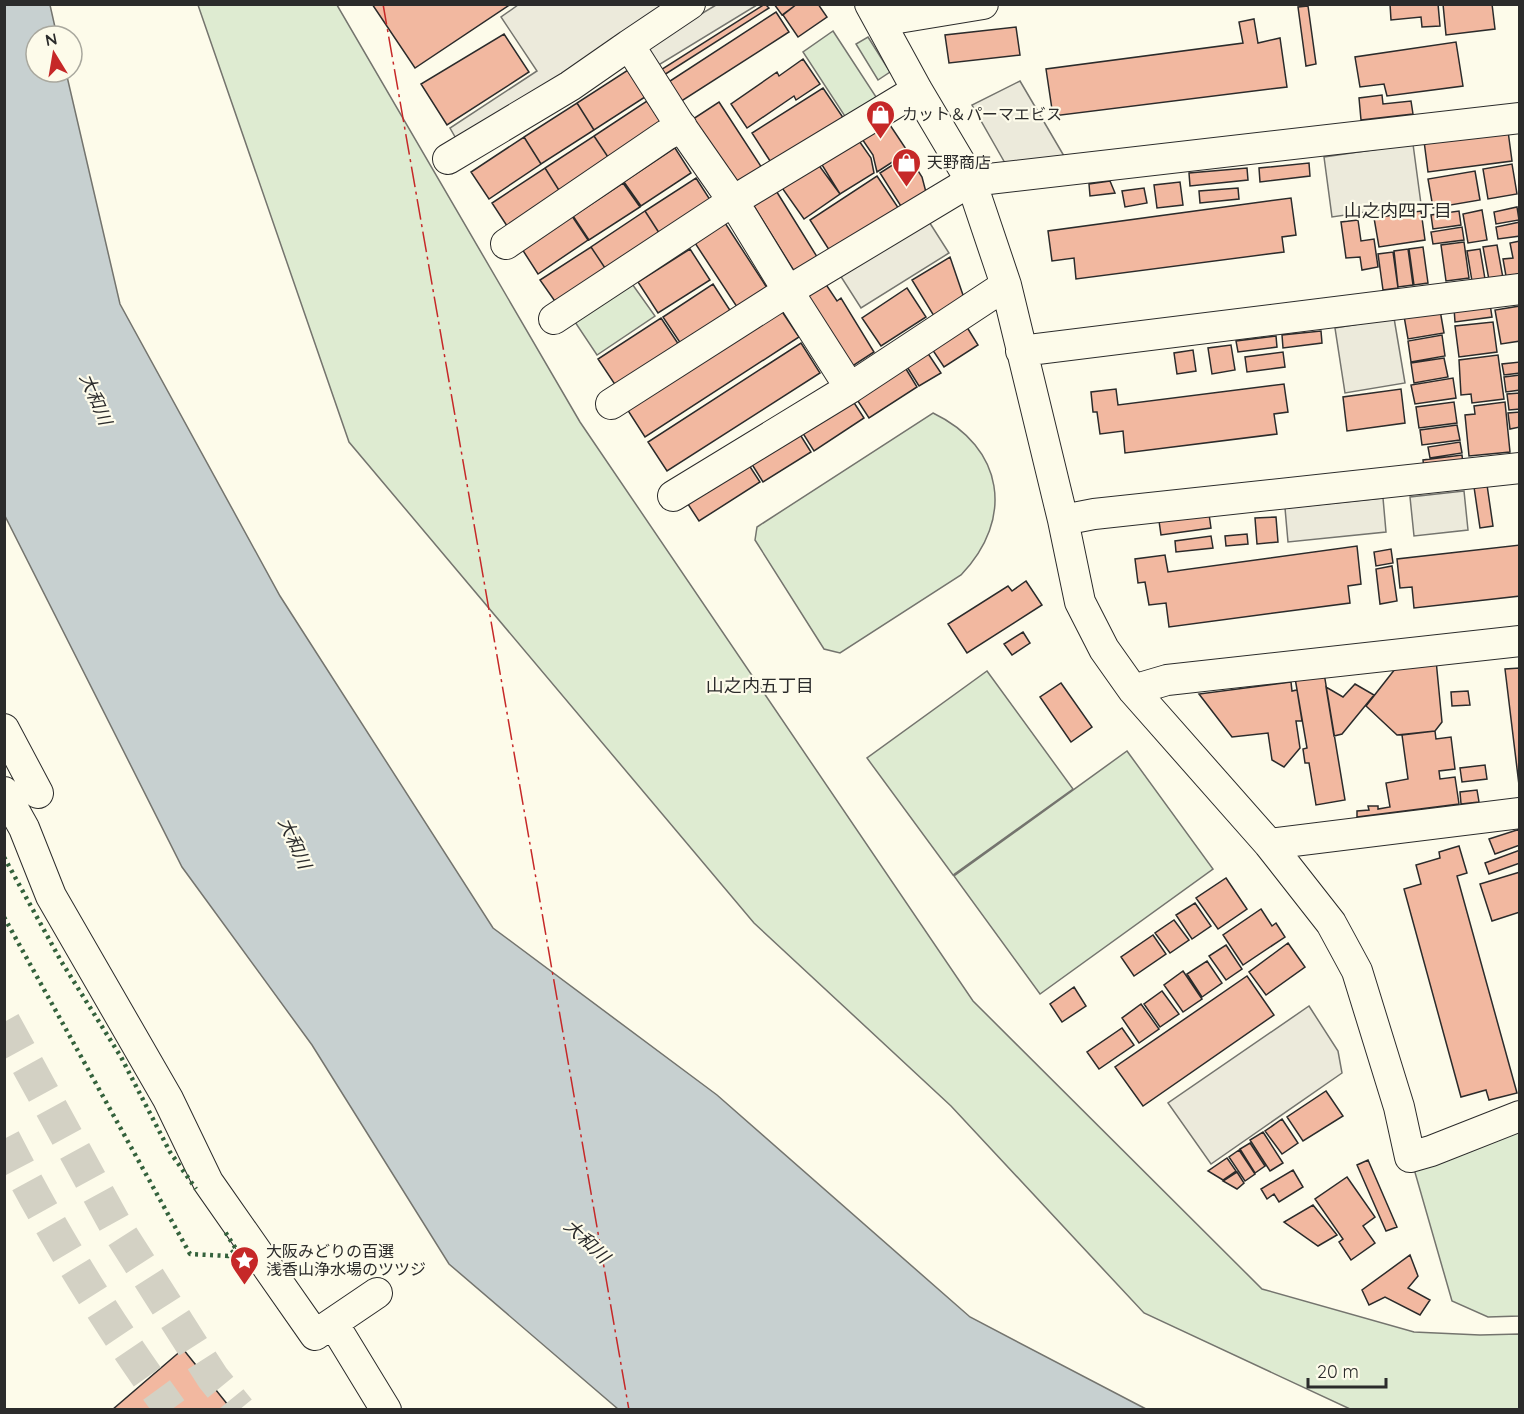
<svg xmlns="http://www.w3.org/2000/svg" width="1524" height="1414" viewBox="0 0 1524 1414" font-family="Quicksand,'Noto Sans JP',sans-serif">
<rect width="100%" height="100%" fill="#fdfbea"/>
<path fill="#deebd1" stroke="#74746e" stroke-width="1.5" d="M198,5H337L580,422L973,1001L1262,1289L1414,1332L1480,1335L1519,1334V1409H1350L1144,1313L951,1106L754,923L349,442Z
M833,31L880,103L850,124L803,52Z
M868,37L890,72L878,80L856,44Z
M630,281L655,316L597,355L573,319Z
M933,413C1004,447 1015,519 961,575L840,653L824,649L755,540L757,527Z
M987,671L1073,789L953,875L867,758Z
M1127,751L1213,869L1040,994L954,876Z
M1519,1125V1316L1488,1317L1452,1301L1414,1169Z"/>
<path fill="#eceadb" stroke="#74746e" stroke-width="1.5" d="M518,5H668L458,142L450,128L537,71L501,17Z
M716,5H757L657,66L646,47Z
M1020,81L1064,156L1005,163L972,105Z
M1413,144L1421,204L1332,217L1324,157Z
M926,217L949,253L861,308L838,272Z
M1394,318L1405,383L1345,393L1335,328Z
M1464,491L1468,530L1414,536L1410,497Z
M1383,498L1386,532L1288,542L1285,508Z
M1309,1006L1338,1051L1342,1073L1211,1164L1168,1103Z"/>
<path fill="#c7d0d0" stroke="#74746e" stroke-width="1.5" d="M5,4L50,5L57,36H36V72H66L120,304L280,596L493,928L717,1095L970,1317L1146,1409H618L449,1264L312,1045L182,867L5,516Z"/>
<path fill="#f2b8a0" stroke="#2b2b2b" stroke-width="1.5" d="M372,4H511L415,68Z
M765,4L769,8L664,75L659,71Z
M774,4H797L782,15Z
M797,4H818L827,17L798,37L783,15Z
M1390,4H1438L1440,26L1422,27L1421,17L1391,20Z
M1443,4H1492L1495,29L1446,35Z
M1308,6L1316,64L1306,66L1298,7Z
M776,12L789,32L680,102L667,83Z
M1254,19L1258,43L1280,38L1287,87L1053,116L1046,69L1243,43L1239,22Z
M1016,27L1020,55L949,63L945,35Z
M504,34L529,72L447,125L421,84Z
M1456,42L1463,86L1387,96L1384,84L1360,87L1355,57Z
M803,59L820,84L796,100L794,96L747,128L731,104L777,72L779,76Z
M628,70L645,97L594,130L577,103Z
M823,88L844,119L772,164L752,133Z
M1382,95L1383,104L1411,101L1413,114L1361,120L1359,98Z
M647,101L665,128L612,163L594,136Z
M719,102L764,171L735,189L690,121Z
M577,103L594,130L541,164L524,137Z
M884,116L908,152L877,172L873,155L858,133Z
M1508,131L1512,161L1428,172L1424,141Z
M855,135L871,158L874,173L840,194L819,160Z
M594,136L612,163L562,195L545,168Z
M524,137L541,164L489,199L471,172Z
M675,148L691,173L641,206L624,182Z
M908,155L922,177L927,196L904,211L880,173Z
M815,160L840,194L804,219L780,185Z
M1309,163L1310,176L1260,182L1259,168Z
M1512,164L1517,194L1488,199L1483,169Z
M545,168L562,195L509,229L492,203Z
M1247,168L1248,180L1190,186L1189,173Z
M1475,171L1480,200L1433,208L1428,179Z
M877,176L901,212L833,256L810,220Z
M696,178L714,206L663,239L645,211Z
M1110,181L1115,193L1090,196L1089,184Z
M1180,182L1183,205L1157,208L1154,185Z
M623,183L640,207L589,240L573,216Z
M1144,188L1147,203L1125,207L1122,191Z
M1238,188L1239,199L1200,203L1199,191Z
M775,189L819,260L796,274L752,203Z
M1291,198L1296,235L1282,237L1284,252L1076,279L1074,258L1052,261L1048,231Z
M1517,207L1519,220L1496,224L1494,212Z
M1482,210L1487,240L1468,243L1463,214Z
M645,211L663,239L609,274L591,247Z
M1421,211L1425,240L1379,247L1374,218Z
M1459,211L1461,225L1433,229L1431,215Z
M572,216L588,240L538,274L522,249Z
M1358,220L1361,241L1374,239L1378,267L1362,270L1360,257L1346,258L1341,222Z
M1520,222V236L1498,239L1496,227Z
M725,223L771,294L741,313L695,243Z
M1462,227L1464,240L1433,244L1431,232Z
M1520,241V274L1506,276L1503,259L1513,258L1510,243Z
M1464,242L1469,278L1446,281L1441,245Z
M1497,245L1503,278L1489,280L1483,247Z
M591,247L609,274L559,307L540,280Z
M1423,247L1428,283L1414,285L1409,249Z
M690,249L710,280L658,313L638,282Z
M1408,249L1413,285L1398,287L1394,251Z
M1480,249L1485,279L1472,281L1467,251Z
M1393,252L1398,288L1383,290L1378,254Z
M950,257L964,298L934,316L912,280Z
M825,283L837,301L841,298L874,352L851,367L806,295Z
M713,284L733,315L683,347L663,317Z
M907,288L926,317L881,346L862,318Z
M1490,304L1492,317L1455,322L1454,308Z
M1520,306V341L1501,344L1495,310Z
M781,310L799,337L645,437L627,409Z
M1440,310L1444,333L1408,339L1404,316Z
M661,318L681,348L618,389L598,359Z
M1493,322L1497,352L1459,357L1455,326Z
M965,324L978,345L944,367L930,346Z
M1321,331L1322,343L1283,348L1282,335Z
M1442,335L1445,356L1411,362L1408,341Z
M1276,336L1277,347L1238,352L1236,341Z
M801,343L820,373L667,471L648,442Z
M1231,345L1235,370L1212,374L1208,348Z
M925,349L941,373L919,386L904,362Z
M1193,350L1196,371L1177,374L1174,353Z
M1283,352L1285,367L1247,372L1245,357Z
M1498,355L1504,399L1472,403L1471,394L1461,395L1459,360Z
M1444,358L1448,377L1414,383L1411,363Z
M1520,362V373L1504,375L1502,364Z
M903,364L917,387L869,418L854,395Z
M1520,375V390L1506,392L1504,377Z
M1453,378L1456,398L1415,404L1411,385Z
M1284,384L1288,412L1274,414L1277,434L1125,453L1123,431L1100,434L1097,412H1093L1091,392L1116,389L1118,405Z
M1401,389L1405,423L1347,431L1343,397Z
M1520,393V409L1509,410L1507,394Z
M849,395L864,418L814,451L799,427Z
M1454,402L1457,423L1419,428L1416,407Z
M1505,402L1510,452L1469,456L1465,415L1475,414L1474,406Z
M1520,412V427L1510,429L1508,413Z
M1457,425L1460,440L1422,445L1420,430Z
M796,428L811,452L763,482L748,458Z
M1460,442L1462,453L1430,458L1428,447Z
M1462,455L1463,464L1424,469L1423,460Z
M745,459L760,482L699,521L684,498Z
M1487,485L1493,526L1480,528L1474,487Z
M1209,514L1211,528L1161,535L1159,521Z
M1276,517L1278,542L1257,544L1255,518Z
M1247,534L1248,544L1226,546L1225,536Z
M1211,536L1213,548L1176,552L1175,541Z
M1520,545V596L1414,608L1412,587L1400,588L1397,559Z
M1357,546L1361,584L1348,586L1350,603L1169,627L1166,603L1149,605L1145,582L1138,583L1135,559L1165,555L1168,572Z
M1391,549L1393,563L1376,566L1374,552Z
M1392,566L1397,601L1380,604L1376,569Z
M1026,581L1042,605L967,653L948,624L1008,586L1012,591Z
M1023,632L1030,643L1012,655L1004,644Z
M1436,660L1442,722L1435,731L1397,735L1366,706L1399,664Z
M1520,668V785H1519L1505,669Z
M1324,673L1345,800L1316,805L1309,763H1305L1303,749L1307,748L1295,678Z
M1291,682L1292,691L1297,690L1302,721H1296L1300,748L1284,767L1272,760L1268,733L1232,737L1199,694Z
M1061,683L1092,727L1071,742L1040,697Z
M1355,684L1374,695L1342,734L1334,736L1326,687L1343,697Z
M1468,691L1470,705L1452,706L1451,692Z
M1435,731L1436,739L1451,737L1455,769L1439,771L1440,779L1455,777L1459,804L1357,817V811L1369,810L1368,806H1378V809L1390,807L1386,783L1408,779L1402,735Z
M1485,765L1487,779L1462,782L1460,768Z
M1477,790L1479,802L1461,804L1460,792Z
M1520,829V845L1495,854L1489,839Z
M1459,846L1467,873L1457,876L1517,1093L1489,1100L1486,1090L1461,1097L1404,889L1421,884L1416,865L1440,858L1439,852Z
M1520,850V863L1489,874L1485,863Z
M1520,872V912L1492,921L1480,884Z
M1226,878L1247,909L1218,929L1196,898Z
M1195,903L1211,926L1192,939L1176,915Z
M1261,909L1272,926L1276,923L1285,937L1243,965L1223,935Z
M1174,920L1189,940L1170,953L1155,933Z
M1153,935L1166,954L1134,976L1121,957Z
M1288,943L1305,967L1266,995L1249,972Z
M1226,945L1242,969L1226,980L1209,956Z
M1207,961L1222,983L1202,997L1187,974Z
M1183,971L1202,999L1183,1012L1164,985Z
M1247,976L1274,1015L1143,1106L1115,1067Z
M1074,987L1086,1006L1062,1022L1050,1004Z
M1162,991L1179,1014L1160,1027L1144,1004Z
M1141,1004L1159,1029L1139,1043L1122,1018Z
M1122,1028L1134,1045L1099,1069L1087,1052Z
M1326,1091L1343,1116L1303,1141L1287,1117Z
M1282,1119L1298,1143L1282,1154L1265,1131Z
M1263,1132L1283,1163L1270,1171L1250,1140Z
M1250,1143L1265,1166L1255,1173L1240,1149Z
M1239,1150L1255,1174L1245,1181L1229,1157Z
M1227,1158L1236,1171L1223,1180L1208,1171Z
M1368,1160L1397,1227L1386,1231L1357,1165Z
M1293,1170L1303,1187L1279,1202L1274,1194L1267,1199L1261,1189Z
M1237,1172L1244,1183L1237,1189L1223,1181Z
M1347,1177L1375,1217L1363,1226L1375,1243L1351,1260L1339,1242L1343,1239L1315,1199Z
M1313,1205L1337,1235L1318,1246L1284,1222Z
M1410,1255L1418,1276L1408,1288L1430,1300L1420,1315L1385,1297L1369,1305L1362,1290Z
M183,1349L232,1410H112Z"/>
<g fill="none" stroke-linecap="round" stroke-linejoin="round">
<path stroke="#d3d1c4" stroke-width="33" stroke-dasharray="33 16" stroke-linecap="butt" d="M4,1022L117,1228L213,1378L239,1410
M4,1139C52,1233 108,1324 171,1410"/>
<defs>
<path id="minor" d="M690,4L629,45L678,122L733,201L788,291L850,388
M870,4L917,90L971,181L1006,285L1063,520L1080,602L1104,649L1133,690L1269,844L1331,923L1357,971L1399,1107L1410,1157L1431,1151L1520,1116
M880,21L983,4
M448,159L570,86L629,45
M506,244L666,135L682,127
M554,319L733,201L917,90
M1021,351L1520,289
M611,404L788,291L971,181L1520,118
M673,496L850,388L1006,285
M1063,520L1094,514L1520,468
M1133,690L1167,680L1520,641
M4,729L38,793
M4,792L24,828L51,896L168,1099L208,1182L315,1335L377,1293
M1269,844L1520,813
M333,1323L386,1410"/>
</defs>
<use href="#minor" stroke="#2b2b2b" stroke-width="32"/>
<use href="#minor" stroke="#fdfbea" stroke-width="30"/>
<path stroke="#34623c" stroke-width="4.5" stroke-dasharray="3 4.5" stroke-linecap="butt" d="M4,857L61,961L121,1057L170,1152L196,1189
M4,917L190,1254L228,1256L236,1249L224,1230"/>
<path stroke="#c62828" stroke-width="1.5" stroke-dasharray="21 4.5 3 4.5" stroke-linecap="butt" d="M383,4L629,1410"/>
</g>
<defs>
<symbol id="shop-pin" viewBox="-11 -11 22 30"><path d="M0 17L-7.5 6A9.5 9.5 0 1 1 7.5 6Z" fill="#c62828" stroke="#fdfbea"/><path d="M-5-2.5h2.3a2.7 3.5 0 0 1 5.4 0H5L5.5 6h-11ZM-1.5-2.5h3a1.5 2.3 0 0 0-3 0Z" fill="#fff"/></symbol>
<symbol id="sight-pin" viewBox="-11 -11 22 30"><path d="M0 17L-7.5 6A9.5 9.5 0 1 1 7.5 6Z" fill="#c62828" stroke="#fdfbea"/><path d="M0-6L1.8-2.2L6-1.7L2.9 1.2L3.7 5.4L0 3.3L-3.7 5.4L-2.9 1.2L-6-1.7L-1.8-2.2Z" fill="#fff"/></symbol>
</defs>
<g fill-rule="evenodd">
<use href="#shop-pin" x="864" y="98" width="33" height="45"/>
<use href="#shop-pin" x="890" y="146" width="33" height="45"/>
<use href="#sight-pin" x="228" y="1244" width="33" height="45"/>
</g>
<g text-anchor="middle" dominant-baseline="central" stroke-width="4.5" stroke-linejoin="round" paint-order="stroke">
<g font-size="16" fill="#2b2b2b" stroke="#fdfbea" text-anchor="start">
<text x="902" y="114">カット＆パーマエビス</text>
<text x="927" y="162">天野商店</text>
<text x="266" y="1251">大阪みどりの百選<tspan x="266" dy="18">浅香山浄水場のツツジ</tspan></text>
</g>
<g font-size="18" fill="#2b2b2b" stroke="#fdfbea">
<text x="1398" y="210">山之内四丁目</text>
<text x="760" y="685">山之内五丁目</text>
</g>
<g font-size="18" font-style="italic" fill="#2b2b2b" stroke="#fdfbea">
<text transform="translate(96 399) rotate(67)">大和川</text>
<text transform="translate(295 843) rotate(66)">大和川</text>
<text transform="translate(587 1241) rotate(43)">大和川</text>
</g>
</g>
<rect width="1524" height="1414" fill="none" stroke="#2b2b2b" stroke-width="12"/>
<g transform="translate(54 54) rotate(349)"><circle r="28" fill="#fdfbea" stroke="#a9a89e" stroke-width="1.5"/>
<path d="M0-4.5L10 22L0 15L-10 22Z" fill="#c62828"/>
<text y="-9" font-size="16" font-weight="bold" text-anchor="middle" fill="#2b2b2b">N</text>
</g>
<path d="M1308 1378v9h78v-9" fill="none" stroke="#2b2b2b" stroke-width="3"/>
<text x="1317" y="1378" font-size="18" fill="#2b2b2b" stroke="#fdfbea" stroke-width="4.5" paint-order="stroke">20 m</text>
</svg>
